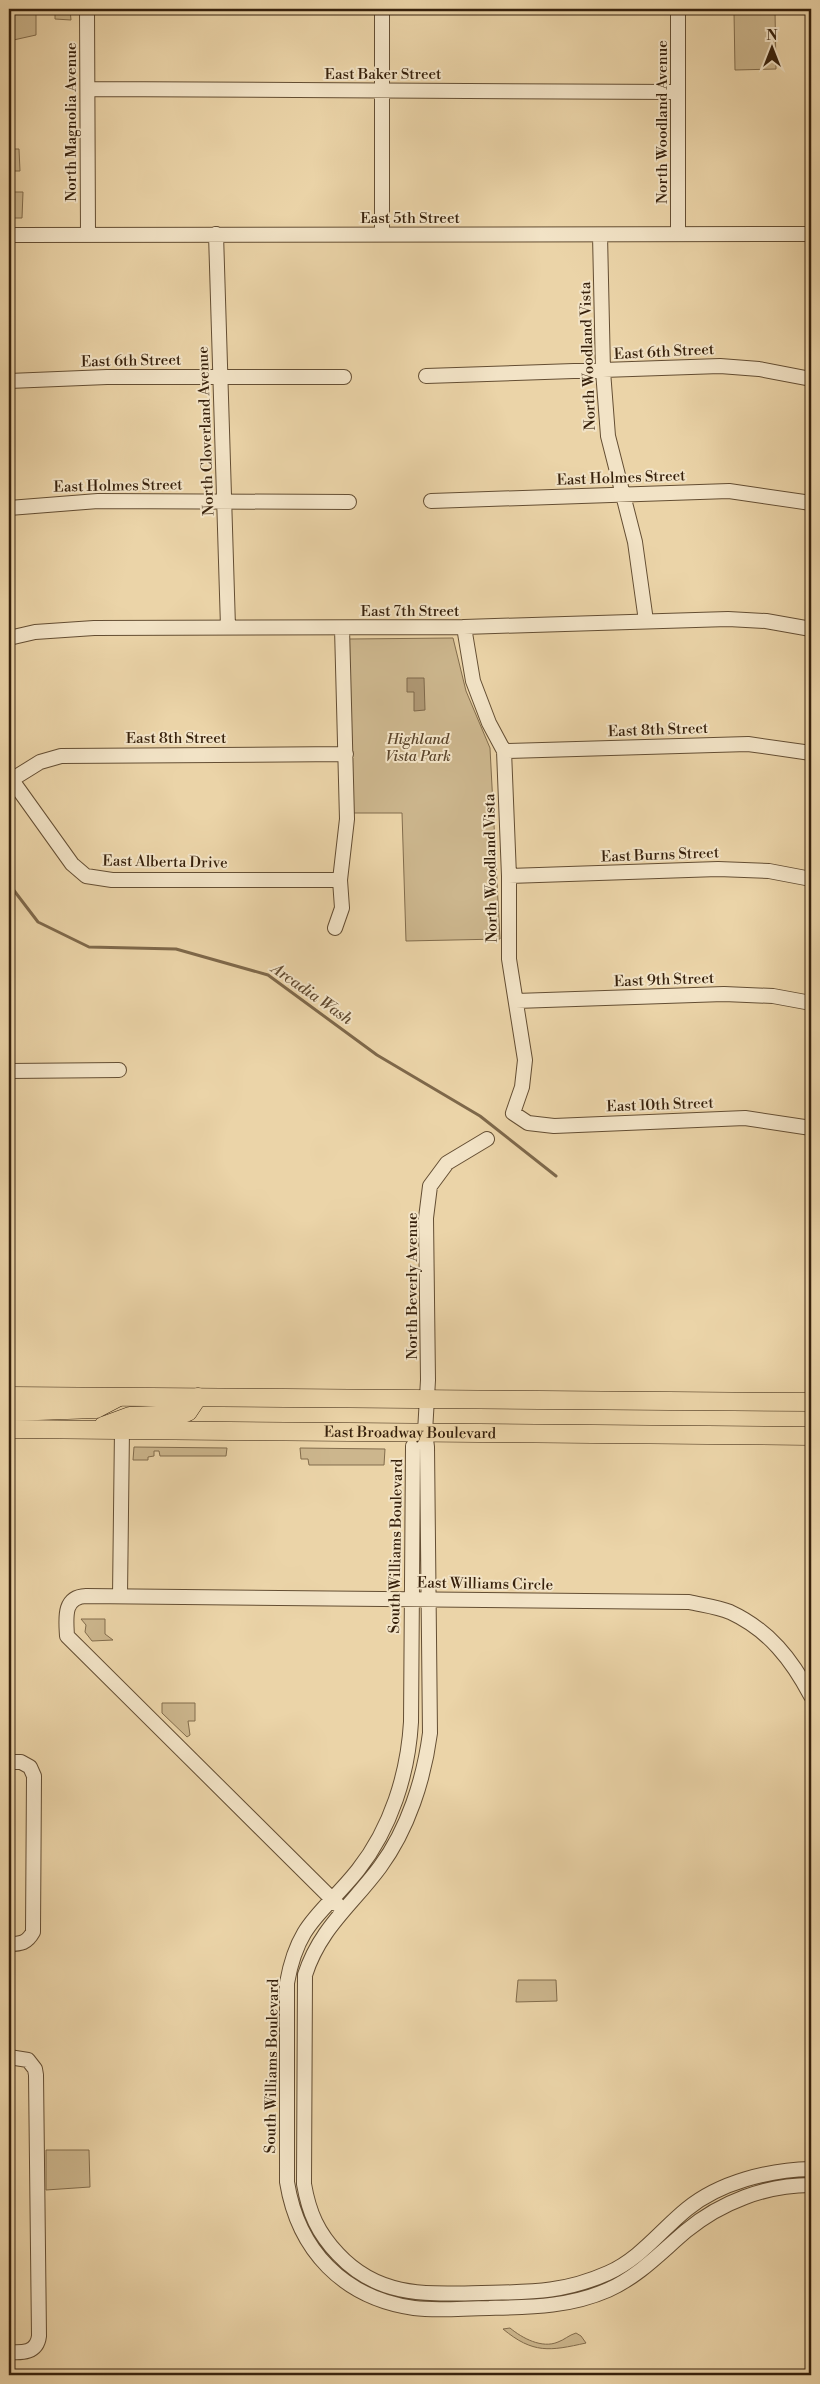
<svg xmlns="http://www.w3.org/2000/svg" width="820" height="2384" viewBox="0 0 820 2384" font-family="'Libre Bodoni',serif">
<rect width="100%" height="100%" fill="#ebd4a8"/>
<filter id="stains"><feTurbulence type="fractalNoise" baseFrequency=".004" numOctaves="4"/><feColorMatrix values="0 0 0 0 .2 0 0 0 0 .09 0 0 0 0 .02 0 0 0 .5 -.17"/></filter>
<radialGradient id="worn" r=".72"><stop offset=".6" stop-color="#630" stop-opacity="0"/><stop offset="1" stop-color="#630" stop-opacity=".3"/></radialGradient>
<path fill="#ccb68d" stroke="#826c4c" d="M9,9H36V35L9,41Z
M55,9H70L71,20L55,19Z
M775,11L776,69L735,70L734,12Z
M9,149H19L20,171H9Z
M9,192H23L22,218H9Z
M453,638L466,691L490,748L500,939L406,941L402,813H353L349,639Z
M134,1447L227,1448L226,1456H160L159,1451H154V1456L148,1457V1460H133Z
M300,1448L385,1449L384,1465H309L308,1459H301Z
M81,1619H105V1634L113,1640L92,1641L85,1632L86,1625Z
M162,1703H195V1721H188L190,1735L187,1737L162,1713Z
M518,1980H556L557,2001L516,2002Z
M46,2150H89L90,2187L46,2190Z
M510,2328C522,2338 542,2349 558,2342C564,2340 569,2335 576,2333L581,2336L586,2343C550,2351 533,2354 503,2329Z"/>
<path fill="#ae9773" stroke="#7e684a" d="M407,678H424L425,710L414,711V692H407Z"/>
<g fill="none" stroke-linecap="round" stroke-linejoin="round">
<path stroke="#7e684a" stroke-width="3" d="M9,884L38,922L89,947L176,949L268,975L377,1055L480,1116L556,1176"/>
<defs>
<path id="minor" d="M87,9L88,235
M678,9V234
M88,89L678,92
M216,234L228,627
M382,234V9
M9,235L811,234
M600,235L603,371L608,436L635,542L646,621
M426,376L720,366L759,369L811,379
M9,381L107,377H344
M431,501L729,491L811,503
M9,508L98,501L349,502
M464,627L473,681L489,723L504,751L509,876V959L525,1060L522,1087L513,1113L528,1123L554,1126L745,1118L811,1128
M9,638L35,632L94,628L464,627L728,619L766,621L811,629
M504,751L748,744L811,753
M9,776L72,864L86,876L112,880H340
M11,780L40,762L61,756L346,754
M509,876L718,869L769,871L811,879
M335,928L342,908L340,880L347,819L342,628
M516,1001L724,994L773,996L811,1003
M9,1071L119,1070
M425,1432L428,1380L426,1218L430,1186L447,1163L487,1139
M120,1596L122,1429
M9,1762H21L30,1767L34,1776L33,1932C27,1943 21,1944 9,1944
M338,1905L67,1636C66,1618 63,1597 86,1596L689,1602C702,1605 718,1607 730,1612C769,1630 792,1660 811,1696
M9,2057L28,2060L35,2069L36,2075L39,2336C37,2353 22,2353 9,2352
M811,2169C769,2170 720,2182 687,2209C661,2230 640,2259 608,2273C563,2293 530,2292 482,2293C427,2294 379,2298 338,2254C318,2233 309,2213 304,2184L305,1975C320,1928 352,1905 380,1867C408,1829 424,1779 430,1733L427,1447L425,1432L413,1446L411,1722C408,1774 391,1828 358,1870C323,1914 298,1921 287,1983V2182C298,2250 343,2298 414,2308C438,2311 464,2308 489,2308C531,2307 569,2307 608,2290C639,2276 660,2253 686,2231C721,2202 766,2185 811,2185"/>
<g id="major">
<path d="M9,1396L811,1402"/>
<path d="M9,1412L96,1409L117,1398"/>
<path d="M103,1426L130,1416L183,1414L188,1412L198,1397"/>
<path id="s1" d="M9,1429L811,1436"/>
</g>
</defs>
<use href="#minor" stroke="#644e33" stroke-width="16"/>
<use href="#major" stroke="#37210c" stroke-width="19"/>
<use href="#minor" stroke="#f2e3c6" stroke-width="14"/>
<use href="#major" stroke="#ebd4a8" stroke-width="18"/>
</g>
<g text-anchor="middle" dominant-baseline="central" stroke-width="4" stroke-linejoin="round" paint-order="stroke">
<g font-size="15" fill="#37210c" stroke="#f2e3c6">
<text x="383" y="74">East Baker Street</text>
<text transform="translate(71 122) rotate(-90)">North Magnolia Avenue</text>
<text transform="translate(662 122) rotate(-90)">North Woodland Avenue</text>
<text x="410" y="218">East 5th Street</text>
<text transform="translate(664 352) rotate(-3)">East 6th Street</text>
<text transform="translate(588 356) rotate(-92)">North Woodland Vista</text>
<text transform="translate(131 361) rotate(-1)">East 6th Street</text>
<text transform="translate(206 431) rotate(-92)">North Cloverland Avenue</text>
<text transform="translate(621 478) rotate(-2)">East Holmes Street</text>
<text transform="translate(118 486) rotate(-1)">East Holmes Street</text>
<text x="410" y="611">East 7th Street</text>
<text transform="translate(658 730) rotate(-2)">East 8th Street</text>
<text x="176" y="738">East 8th Street</text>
<text transform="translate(660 855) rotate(-2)">East Burns Street</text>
<text transform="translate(165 862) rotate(1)">East Alberta Drive</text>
<text transform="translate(491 868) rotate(-91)">North Woodland Vista</text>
<text transform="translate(664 980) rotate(-2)">East 9th Street</text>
<text transform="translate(660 1105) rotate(-2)">East 10th Street</text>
<text transform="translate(412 1286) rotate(-90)">North Beverly Avenue</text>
<text stroke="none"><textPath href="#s1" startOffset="401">East Broadway Boulevard</textPath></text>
<text transform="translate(396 1546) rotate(-89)">South Williams Boulevard</text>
<text transform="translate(485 1584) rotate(1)">East Williams Circle</text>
<text transform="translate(272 2066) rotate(-89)">South Williams Boulevard</text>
</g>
<g font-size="15" font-style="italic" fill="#5c462c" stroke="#f2e3c6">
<text x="418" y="739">Highland<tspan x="418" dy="17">Vista Park</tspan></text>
</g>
<g font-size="16" font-style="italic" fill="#614a30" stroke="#f2e3c6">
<text transform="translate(312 994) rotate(35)">Arcadia Wash</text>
</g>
</g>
<rect width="820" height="2384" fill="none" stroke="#ebd4a8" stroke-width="30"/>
<rect x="10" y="10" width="800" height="2364" fill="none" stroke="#37210c" stroke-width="2.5"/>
<rect x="15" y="15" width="790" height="2354" fill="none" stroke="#37210c"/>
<g transform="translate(772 48)" stroke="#f2e3c6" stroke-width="4" paint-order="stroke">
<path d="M0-4L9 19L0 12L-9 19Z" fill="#37210c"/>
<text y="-8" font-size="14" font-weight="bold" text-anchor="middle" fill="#37210c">N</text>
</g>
<rect width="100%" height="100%" filter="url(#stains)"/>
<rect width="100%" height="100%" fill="url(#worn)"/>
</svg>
